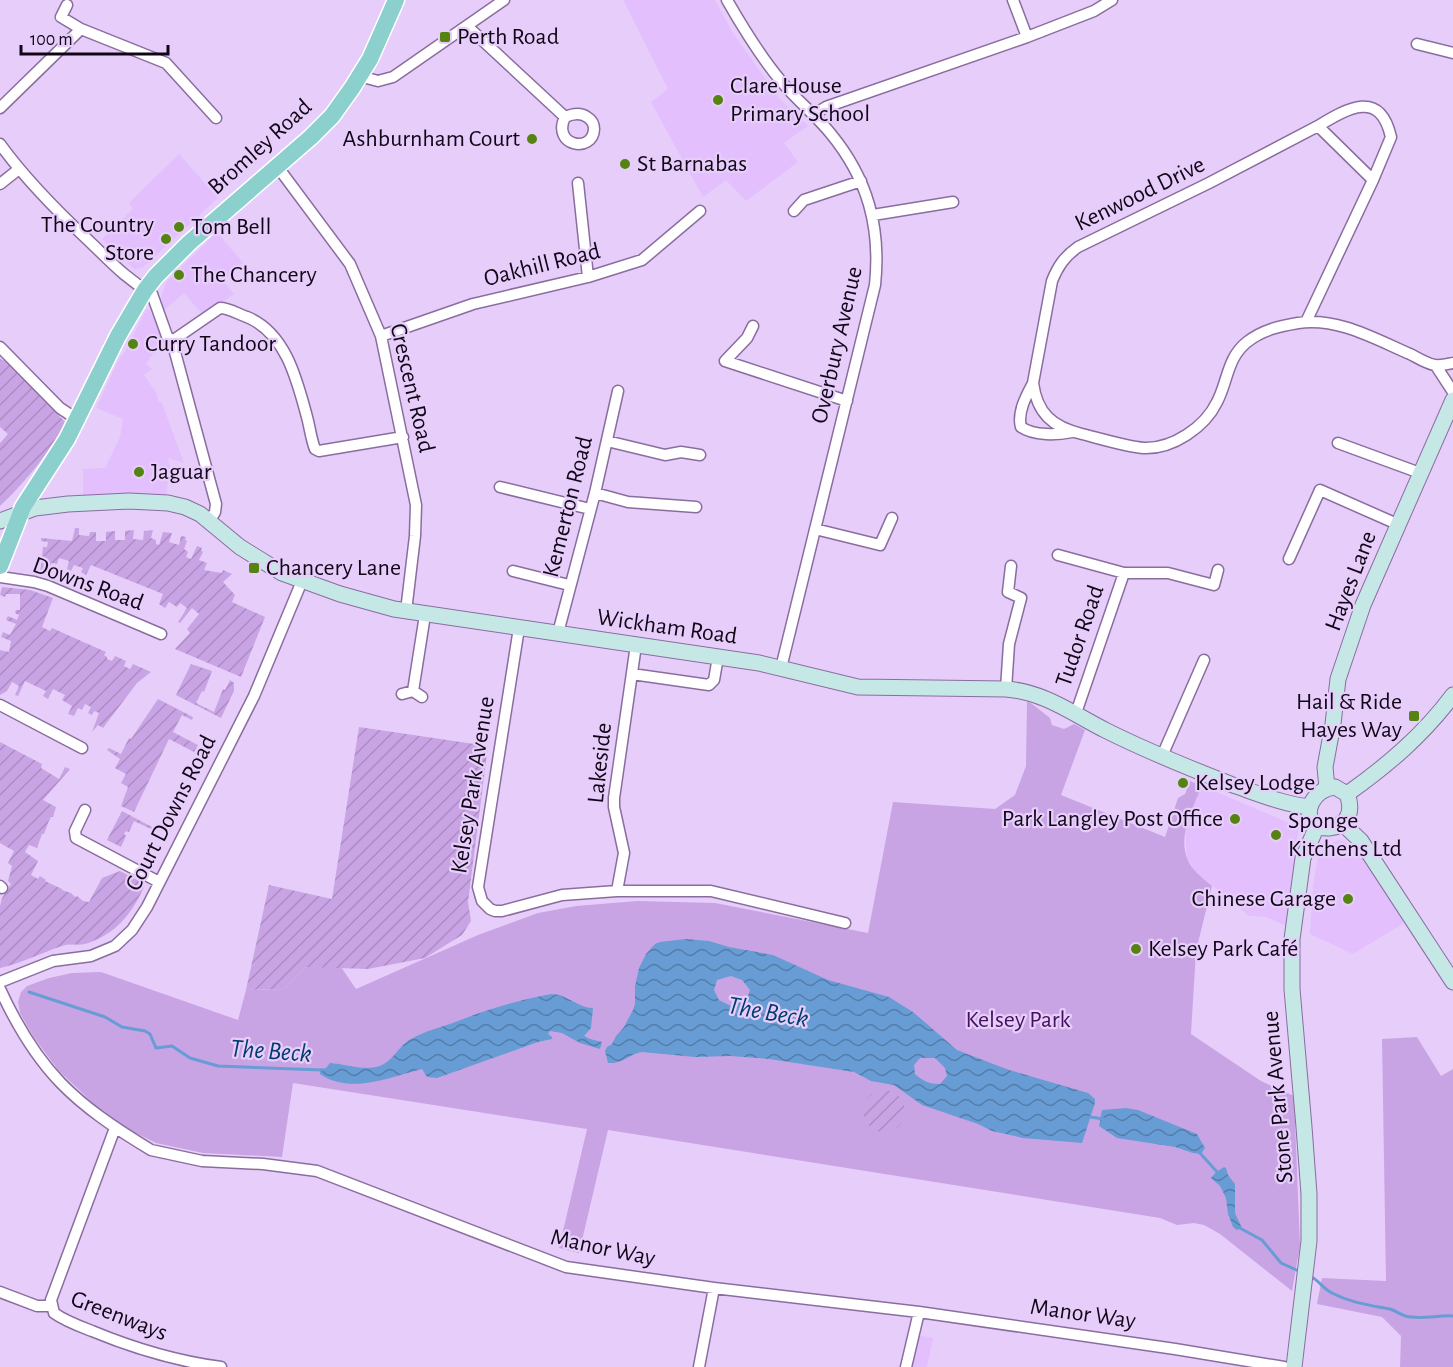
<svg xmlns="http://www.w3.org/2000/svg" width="1453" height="1367" viewBox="0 0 1453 1367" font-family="'Alegreya Sans',sans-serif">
<defs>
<pattern id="garden-furrows" width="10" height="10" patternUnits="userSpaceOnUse" patternTransform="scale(1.5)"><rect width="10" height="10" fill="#c9a4e4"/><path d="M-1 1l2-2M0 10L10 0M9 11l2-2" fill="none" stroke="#ac8cc3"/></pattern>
<pattern id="water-waves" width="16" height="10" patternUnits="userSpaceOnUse" patternTransform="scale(1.5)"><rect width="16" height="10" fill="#679cd4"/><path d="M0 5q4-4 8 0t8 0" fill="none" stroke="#537dab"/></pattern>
</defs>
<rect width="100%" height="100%" fill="#e7cefa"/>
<path fill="#e3bffd" d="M623,0H715L733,33L779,98L808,126L784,143L798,162L746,201L726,180L703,197L651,102L668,89Z
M179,154L218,198L153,258L142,268L134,269L102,239L133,209L129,203Z
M217,232L243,263L223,281L234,294L203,315L184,293L164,310L161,298L166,282Z
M149,309L166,346L153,354L146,364L152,369L144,375L157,394L158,401L162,403L184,463L168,458L170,466L166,496L83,497V469L105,468L120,437L123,419L96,408L119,359L124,353L146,310Z
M1202,786L1299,827L1286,926L1266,917L1249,916L1196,872L1187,858L1185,826Z
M1339,840L1353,845L1361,854L1404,923L1353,954L1310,934L1313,886L1318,857L1326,845Z
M916,1335L933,1338L927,1367H908Z"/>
<path fill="#c9a4e4" d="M1027,700L1050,718L1052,725L1064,729L1074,724L1085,730L1061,795L1165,837L1178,798L1185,794L1190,781L1202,786C1193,808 1178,834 1187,858C1191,870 1203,878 1212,886L1196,951L1191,1034L1261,1081L1294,1096L1300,1246L1292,1291L1220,1234L1204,1225L1194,1223L1177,1225L1160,1218L608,1130L579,1253L559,1248L587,1129L293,1083L282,1157L203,1153L156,1143L130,1130L95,1105L58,1070L33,1036L20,1013L18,1002L21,992L27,986L49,978L72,973L101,972L238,1020L246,990L284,989L306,967H341L356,989L478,935L538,913L576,906L637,901L715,903L868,933L893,802L995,809L1015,795L1026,766Z
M1417,1037L1441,1076L1453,1069V1367H1400L1401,1336L1382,1317L1317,1304L1322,1278L1386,1281L1382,1039Z"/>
<path fill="url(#garden-furrows)" d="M0,359L5,361L65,422C55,447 20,488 0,506V443L8,434L0,427Z
M75,528H79V535L89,536L90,532H96V541H106V532L115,531V540H125V531L134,530L133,539L143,540L144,531L153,530L151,538L156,540V544L159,545L163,532L172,533L169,542L179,545L181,536L186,537L185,540L187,541L184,549L188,552L186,557L191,559L197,546L202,548L201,550L203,552L199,560L207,563L204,570L222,573L223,570L232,574L223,582L235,595L232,602L265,617L241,677L175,649L190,633L187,629L199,614L192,608L180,623L178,622L187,608L180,603L177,607L169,602L165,608L159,604L163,594L91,565L86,575L81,572L83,568L74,565L71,571L67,569L69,561L59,558L57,564L51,563L49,576L40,573L43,547H47L48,542L41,541V538L72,541Z
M2,587L30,590L53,598L42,627L50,631L52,628L106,652L104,655L107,657V659L112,661L115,656L126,661L124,666L130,669L133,664L151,672L137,683L103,728L98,725L92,732L99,713L94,711L92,715L88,713L91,707L85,704L82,710L78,708L74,716L68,714L72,706L62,700L65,695L53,689L48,699L43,696L46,691L25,681L18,696L15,695L19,686L12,682L7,691L0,695V650L9,652L11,641L1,637L3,632L10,635L16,624L6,620L8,616L17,620L19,615L15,613L16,610H20V594H6L5,597L0,595Z
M191,664L212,671L204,692L202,691L196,703L214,712L223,689L225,690L230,680L234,683V691L221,718L176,695Z
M158,699L193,717L192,720L182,715L173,732L198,745L194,752L169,739L134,812L121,806L128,787L121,783L126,774L115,768L120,759L107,750L109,748L121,754L129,738L131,739Z
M359,727L488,746L468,902L471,921L462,935L425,958L368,969L306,967L284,989L246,990L269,885L332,899Z
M0,742L42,764L41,768L59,779L65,767L70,769L43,800L56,807L53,817H51C47,824 47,827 44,834H42L37,848L29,845L25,852L38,861L31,875L38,879L40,876L46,880L45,881L62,889V890L71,893L75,897L77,896L83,901L89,902L102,878L120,871L141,882L144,887C132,914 115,935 85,944C77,946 70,943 62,946C41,953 22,963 0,968V906L2,898L11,884L8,881L12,866L8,863L14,851L0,843Z
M122,811L154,828L153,830L134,821L129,832L126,831L124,834L126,836L121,847L107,840Z
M863 1111a21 21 0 1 1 42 0a21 21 0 1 1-42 0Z"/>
<path fill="url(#water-waves)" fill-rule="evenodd" d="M686,939L709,941L729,947L773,955L828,980L889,997L913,1012L957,1050L1009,1070L1088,1093L1095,1099V1103L1082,1143L1023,1138L992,1131L978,1124L922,1105L894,1085L871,1081L854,1072L769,1059L730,1056L695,1057L642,1052C629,1054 624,1064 608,1063L605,1051L607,1047L612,1044L616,1036L624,1027L633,1010L635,1004V986L639,968L646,954L655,944L660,942ZM731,976L742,980L750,990L747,999L731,1006L719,1000L714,990L717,980ZM920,1058H935L945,1068L947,1076L940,1084C929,1084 923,1081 915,1074L914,1065Z
M551,994C567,994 578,1008 593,1008L591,1028L584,1036L590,1039L602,1042L600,1049L580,1043L562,1033L550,1031L548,1034L552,1037V1039L538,1042L437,1078L427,1077L422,1069C390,1077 350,1095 320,1074V1069L326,1068L330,1063C345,1064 360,1070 376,1067C392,1064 397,1047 411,1039C425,1031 442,1027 458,1021C488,1009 519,1000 551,994Z
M1126,1108L1138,1110L1197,1134L1205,1148L1201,1154L1193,1153L1175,1147L1117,1138L1099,1126L1102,1110Z
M1224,1167L1226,1168L1228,1175L1235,1184V1213L1242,1228L1237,1230L1233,1227L1228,1214L1226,1198L1220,1186L1211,1178L1216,1172Z"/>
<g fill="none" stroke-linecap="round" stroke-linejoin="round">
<path stroke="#679cd4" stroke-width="3" d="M29,992L105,1017L122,1027L145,1031L150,1034L156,1048L172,1046L190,1058L218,1066L322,1070
M1090,1117L1104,1119
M1199,1152L1219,1174
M1238,1227L1262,1240L1281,1263L1301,1272
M1310,1276C1320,1281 1323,1289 1332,1293C1351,1303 1369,1305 1390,1309C1397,1311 1403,1317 1411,1317C1426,1319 1439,1315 1453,1316"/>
<defs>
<path id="street" d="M727,0C743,28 760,56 781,81C796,100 816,115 831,134C868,179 881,228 875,285L781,668
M1013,0L1027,37
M67,5L61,17L81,29
M467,26L565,117C572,114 580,112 587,117C592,120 594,124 594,129C593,154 551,146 565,117
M1417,44L1453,53
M359,76L378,81L393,77L504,0
M0,108L81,29L166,63L216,118
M814,114L826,107L1027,37L1094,11L1112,0
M1318,126C1348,108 1380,89 1391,137L1373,180
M0,144C26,180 56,210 88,240C111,262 125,278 152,294L167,336L172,341L216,504L215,512L210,520
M277,166L350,264L381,336L416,505L415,536L406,611
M578,183L588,277
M0,184L19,169
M794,211L804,200L861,181
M873,215L953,202
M1306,322L1373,180L1318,126L1209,183L1078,247C1065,256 1058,266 1052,281L1033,383C1037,413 1052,427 1082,434C1098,438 1128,447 1144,448C1173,449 1205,427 1217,402C1228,381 1227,358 1247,342C1262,330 1280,326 1298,323C1338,317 1375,339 1410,354C1418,358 1427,364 1435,365C1440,366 1448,364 1453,363
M753,326L747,338L725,361L847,401
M381,336L473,304L588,277L642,260L700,211
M172,341L220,308C229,308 238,314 247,317C286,333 297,380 307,417C310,428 311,439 315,449L319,451L403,437
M0,347L60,408L78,420
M1436,366L1453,392
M1033,383C1026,396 1017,413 1021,427C1034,436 1057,435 1072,432
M607,441L665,455L681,452L700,455
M1338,443L1420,473
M500,487L590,509
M595,493L628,502L696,507
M815,529L880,545L892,518
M1058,555L1124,573H1168L1214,585L1218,570
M1289,559L1320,490L1397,524
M513,571L569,585
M0,577L34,582L48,586L161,634
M519,628L478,887L482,901L490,909L495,911H502L562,895L617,891H711L845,923
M558,633L595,493L618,391
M632,674L709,685L714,680L718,657
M1006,689L1009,644L1021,598L1008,592L1011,566
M413,691L425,615
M402,694L413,691L422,697
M0,705L82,748
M1076,713L1124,573
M1162,756L1204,660
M85,810L75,831L76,838L159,882
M0,886L2,888
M617,891L624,853L614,807V798L636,645
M0,982L53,961L91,956L115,946L132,930L147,907L254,696L302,581
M0,989C38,1072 75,1104 151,1150L202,1161L263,1164L317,1171L566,1267L714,1288L919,1312L1175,1349L1284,1367
M115,1128L51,1300L54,1313C65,1321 79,1326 92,1331C133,1348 176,1361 221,1367
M0,1292L37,1306H51
M699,1367L714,1288
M906,1367L919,1312"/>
<path id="secondary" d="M0,521L35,508L68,504L129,501L168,503L185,507L200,514L240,547L282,573L340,594L394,609L759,663L858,687L1006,689C1045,692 1073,714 1107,731C1147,751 1189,768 1230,784C1257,793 1282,804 1310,807
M1335,787L1347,794C1364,838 1295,838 1312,802C1317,793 1325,788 1335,787Z
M1327,788L1325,767L1333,724L1338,679L1363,605L1453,400
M1347,794C1388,765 1423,735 1453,695
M1342,823L1361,841L1453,982
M1294,1367L1309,1241V1194L1304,1127L1292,989V939L1303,858L1317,826"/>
<path id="primary" d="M0,566L23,507L67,439L118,336L145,290L156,276L189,243L311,137L332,116L352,88L370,59L396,0"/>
</defs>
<use href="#street" stroke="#8a6d9f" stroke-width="13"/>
<use href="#secondary" stroke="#8a6d9f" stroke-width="17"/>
<use href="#primary" stroke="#fff" stroke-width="19"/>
<use href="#street" stroke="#fff" stroke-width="10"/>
<use href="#secondary" stroke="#c5e8e6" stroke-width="15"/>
<use href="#primary" stroke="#8bd0cd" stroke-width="16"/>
</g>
<g fill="#548312" stroke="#e7cefa" stroke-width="2">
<rect x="439" y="31" width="12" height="12" rx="3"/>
<circle cx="718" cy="100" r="6"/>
<circle cx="532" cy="139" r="6"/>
<circle cx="625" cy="164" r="6"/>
<circle cx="179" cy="227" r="6"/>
<circle cx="166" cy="239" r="6"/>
<circle cx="179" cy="275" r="6"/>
<circle cx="133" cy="344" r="6"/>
<circle cx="139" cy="472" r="6"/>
<rect x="248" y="562" width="12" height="12" rx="3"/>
<rect x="1408" y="710" width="12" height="12" rx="3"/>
<circle cx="1183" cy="783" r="6"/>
<circle cx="1235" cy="819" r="6"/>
<circle cx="1276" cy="835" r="6"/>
<circle cx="1348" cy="899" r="6"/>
<circle cx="1136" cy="949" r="6"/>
</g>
<g text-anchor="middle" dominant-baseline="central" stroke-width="4.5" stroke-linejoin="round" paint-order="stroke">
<g font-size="24" fill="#110618" stroke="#e7cefa" text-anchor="start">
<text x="457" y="37">Perth Road</text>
<text x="730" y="86">Clare House<tspan x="730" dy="28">Primary School</tspan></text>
<text x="520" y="139" text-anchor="end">Ashburnham Court</text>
<text x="637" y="164">St Barnabas</text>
<text x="154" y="225" text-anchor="end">The Country<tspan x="154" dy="28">Store</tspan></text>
<text x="191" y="227">Tom Bell</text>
<text x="191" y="275">The Chancery</text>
<text x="145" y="344">Curry Tandoor</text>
<text x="151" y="472">Jaguar</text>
<text x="266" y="568">Chancery Lane</text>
<text x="1402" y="702" text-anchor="end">Hail &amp; Ride<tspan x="1402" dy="28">Hayes Way</tspan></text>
<text x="1195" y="783">Kelsey Lodge</text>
<text x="1223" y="819" text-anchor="end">Park Langley Post Office</text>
<text x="1288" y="821">Sponge<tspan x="1288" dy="28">Kitchens Ltd</tspan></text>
<text x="1336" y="899" text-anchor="end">Chinese Garage</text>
<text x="1148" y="949">Kelsey Park Café</text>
</g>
<g font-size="24" fill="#110618" stroke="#e7cefa">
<text transform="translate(260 147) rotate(-42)">Bromley Road</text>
<text transform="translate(1140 194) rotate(-26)">Kenwood Drive</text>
<text transform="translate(542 265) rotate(-14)">Oakhill Road</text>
<text transform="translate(837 345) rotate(-77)">Overbury Avenue</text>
<text transform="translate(412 388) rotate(77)">Crescent Road</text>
<text transform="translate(568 507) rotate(-76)">Kemerton Road</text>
<text transform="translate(1351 581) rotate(-69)">Hayes Lane</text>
<text transform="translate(88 584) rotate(20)">Downs Road</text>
<text transform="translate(667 627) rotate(8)">Wickham Road</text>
<text transform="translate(1080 636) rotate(-71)">Tudor Road</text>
<text transform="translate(600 763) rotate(-84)">Lakeside</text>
<text transform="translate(473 785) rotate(-81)">Kelsey Park Avenue</text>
<text transform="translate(171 813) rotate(-63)">Court Downs Road</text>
<text transform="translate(1278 1097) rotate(-95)">Stone Park Avenue</text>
<text transform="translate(603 1248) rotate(12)">Manor Way</text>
<text transform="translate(1083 1314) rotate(8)">Manor Way</text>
<text transform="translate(119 1316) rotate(21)">Greenways</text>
</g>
<g font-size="24" fill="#44105e" stroke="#e7cefa">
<text x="1018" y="1020">Kelsey Park</text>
</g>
<g font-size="26" font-style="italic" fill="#003c70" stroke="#e7cefa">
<text transform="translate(768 1012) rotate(10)">The Beck</text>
<text transform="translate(271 1051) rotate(4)">The Beck</text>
</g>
</g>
<path d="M21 45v9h147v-9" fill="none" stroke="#110618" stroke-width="3"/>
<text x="30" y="45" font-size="18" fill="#110618" stroke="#e7cefa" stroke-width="4.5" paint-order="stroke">100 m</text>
</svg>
